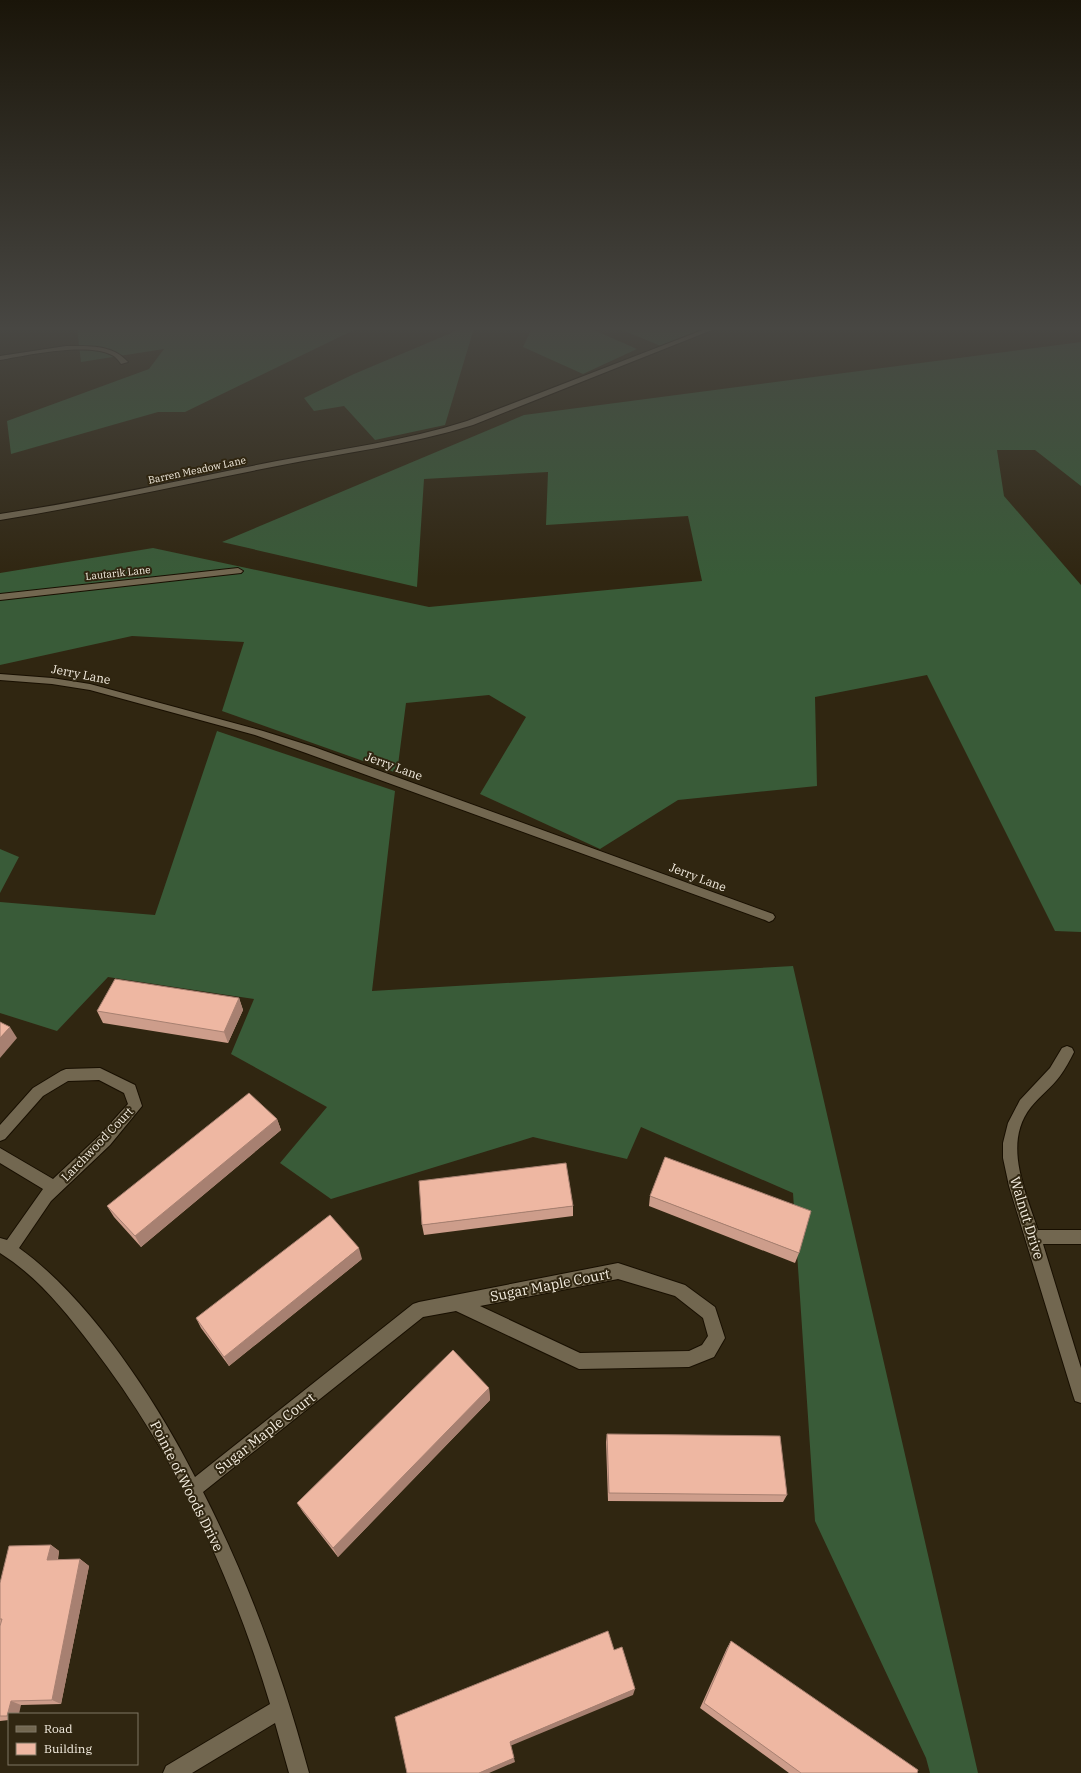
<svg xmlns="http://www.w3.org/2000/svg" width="1081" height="1773" viewBox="0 0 1081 1773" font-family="'IBM Plex Serif',serif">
<rect width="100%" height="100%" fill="#302611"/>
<path fill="#395b38" d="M77,328H358L185,412H158L11,454L7,421L149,369L164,349L81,362Z
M463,328H474L445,425L375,440L344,406L314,411L304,398L354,374Z
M532,328H589L637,349L583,374L523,347Z
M617,328H704L661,346Z
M1081,342V486L1035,450H997L1004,496L1081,585V932L1055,931L927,675L815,697L817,786L678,800L600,849L480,794L526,717L489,695L406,703L397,773L222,711L244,642L132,636L0,665V573L153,548L429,607L702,581L688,516L546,525L548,472L424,479L417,587L222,542L524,415Z
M217,731L395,791L372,991L793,966L978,1773H930L926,1758L815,1521L793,1193L641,1127L627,1159L533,1137L331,1199L280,1163L327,1107L231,1054L254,999L108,977L57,1031L0,1013V902L155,915Z
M0,849L19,857L0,893Z"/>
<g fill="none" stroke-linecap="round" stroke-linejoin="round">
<defs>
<path id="minor" d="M708,328H717L473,425C409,445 343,453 277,466C185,484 93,505 0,520V514C93,500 185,479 277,461C341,449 405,441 467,421Z
M66,346C88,346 112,344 128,362L121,364C119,361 116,357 112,355C88,342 27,355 0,360V356Z
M238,568L243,571L241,573L0,600V594Z
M0,674L52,678L90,684L263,731L314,747L773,914L775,917L773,920L769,922L765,920L306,753L255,735L90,690L52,684L0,680Z
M1067,1046L1072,1048L1074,1052C1070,1060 1065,1069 1060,1076C1052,1087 1040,1096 1031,1107C1002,1143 1026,1193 1038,1230H1081V1244H1043L1081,1368V1403L1075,1401L1073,1395L1009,1186L1003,1158V1143L1008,1123L1020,1100L1050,1068L1062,1048Z
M100,1068L135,1085L142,1106L110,1145L51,1201L19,1248C89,1298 156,1400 195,1477L413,1304L419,1302L618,1263L685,1285L715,1307L725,1338L714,1357L689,1367L579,1369L456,1311L423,1317L203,1492C249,1582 283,1676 309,1773H289L275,1723L192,1773H163L166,1766L270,1704C232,1576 173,1451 91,1345C65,1311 37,1276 0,1253V1238L7,1240L43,1189L0,1163V1148L53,1179L100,1135L128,1104L124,1093L99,1080L68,1081L43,1096L5,1139L0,1141V1125L33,1088L61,1071L66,1069ZM618,1279L675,1296L703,1318L708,1336L702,1345L689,1351L580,1353L480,1306Z"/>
</defs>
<use href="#minor" stroke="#180f00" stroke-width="2"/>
<use href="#minor" fill="#726750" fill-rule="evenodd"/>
</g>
<path fill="#cd9d8b" d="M239,998L243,1010L228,1043L103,1023L97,1011Z
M277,1119L281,1130L141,1247L114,1217L107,1206Z
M650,1196L799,1253L795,1263L649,1206Z
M573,1206V1216L424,1235L422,1225Z
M362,1259L229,1366L201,1328L196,1318Z
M489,1388L490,1400L338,1557L303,1512L297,1503Z
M607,1434L787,1495L783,1502L608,1501L606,1442Z
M51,1545L59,1551L58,1560L80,1559L89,1566L61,1704L21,1705L9,1714V1720L0,1721V1583Z
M731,1641L917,1773H789L700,1708L727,1648Z"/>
<path fill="#a78071" d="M239,998L243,1010L228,1043L224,1032Z
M10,1027L17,1038L0,1058V1038Z
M277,1119L281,1130L141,1247L135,1236Z
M359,1248L362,1259L229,1366L224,1357Z
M489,1388L490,1400L338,1557L333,1548Z
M51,1545L59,1551L56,1567L47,1560Z
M80,1559L89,1566L61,1704L52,1700Z
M635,1689L633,1695L510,1746V1742Z
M11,1701L21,1705L19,1714H9V1717L7,1716Z
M514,1758L515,1762L489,1773H479Z"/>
<path fill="#eeb7a2" stroke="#a78071" d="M115,979L239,998L224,1032L97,1011Z
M0,1022L10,1027L0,1038Z
M249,1093L277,1119L135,1236L107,1206Z
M665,1157L811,1211L799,1253L650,1196Z
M566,1163L573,1206L422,1225L419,1181Z
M330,1215L359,1248L224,1357L196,1318Z
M453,1350L489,1388L333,1548L297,1503Z
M607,1434L780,1436L787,1495L609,1493Z
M51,1545L47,1560L80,1559L52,1700L11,1701L7,1716H0V1626L2,1619H0V1583L9,1546Z
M608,1631L614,1650L622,1647L635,1689L510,1742L514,1758L479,1773H407L395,1717Z
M731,1641L918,1770L917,1773H801L704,1703Z"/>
<linearGradient id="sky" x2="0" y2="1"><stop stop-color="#1a1509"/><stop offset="0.57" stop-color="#484743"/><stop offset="1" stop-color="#484743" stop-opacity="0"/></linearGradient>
<rect width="1081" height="576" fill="url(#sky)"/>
<g text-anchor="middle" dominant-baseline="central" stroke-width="4" stroke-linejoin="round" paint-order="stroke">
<g font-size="10" fill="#f5eee1" stroke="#302611">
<text transform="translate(197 470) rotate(-12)">Barren Meadow Lane</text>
<text transform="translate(118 573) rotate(-6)">Lautarik Lane</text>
</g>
<g font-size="12" fill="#f5eee1" stroke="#302611">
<text transform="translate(81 674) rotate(11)">Jerry Lane</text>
<text transform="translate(394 766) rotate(20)">Jerry Lane</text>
<text transform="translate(698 877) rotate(21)">Jerry Lane</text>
<text transform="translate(97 1144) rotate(-46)">Larchwood Court</text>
</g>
<g font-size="14" fill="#f5eee1" stroke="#302611">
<text transform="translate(1027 1218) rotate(73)">Walnut Drive</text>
<text transform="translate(550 1285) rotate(-11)">Sugar Maple Court</text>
<text transform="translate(265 1433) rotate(-38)">Sugar Maple Court</text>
<text transform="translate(187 1486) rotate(63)">Pointe of Woods Drive</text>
</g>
</g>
<rect x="8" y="1713" width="130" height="52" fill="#302611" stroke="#7f7664"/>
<rect x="16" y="1726" width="20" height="6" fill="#726750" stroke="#7f7664"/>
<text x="44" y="1733" font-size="12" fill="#f5eee1">Road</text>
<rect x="16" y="1743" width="20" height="12" fill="#eeb7a2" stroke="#7f7664"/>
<text x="44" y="1753" font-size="12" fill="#f5eee1">Building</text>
</svg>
